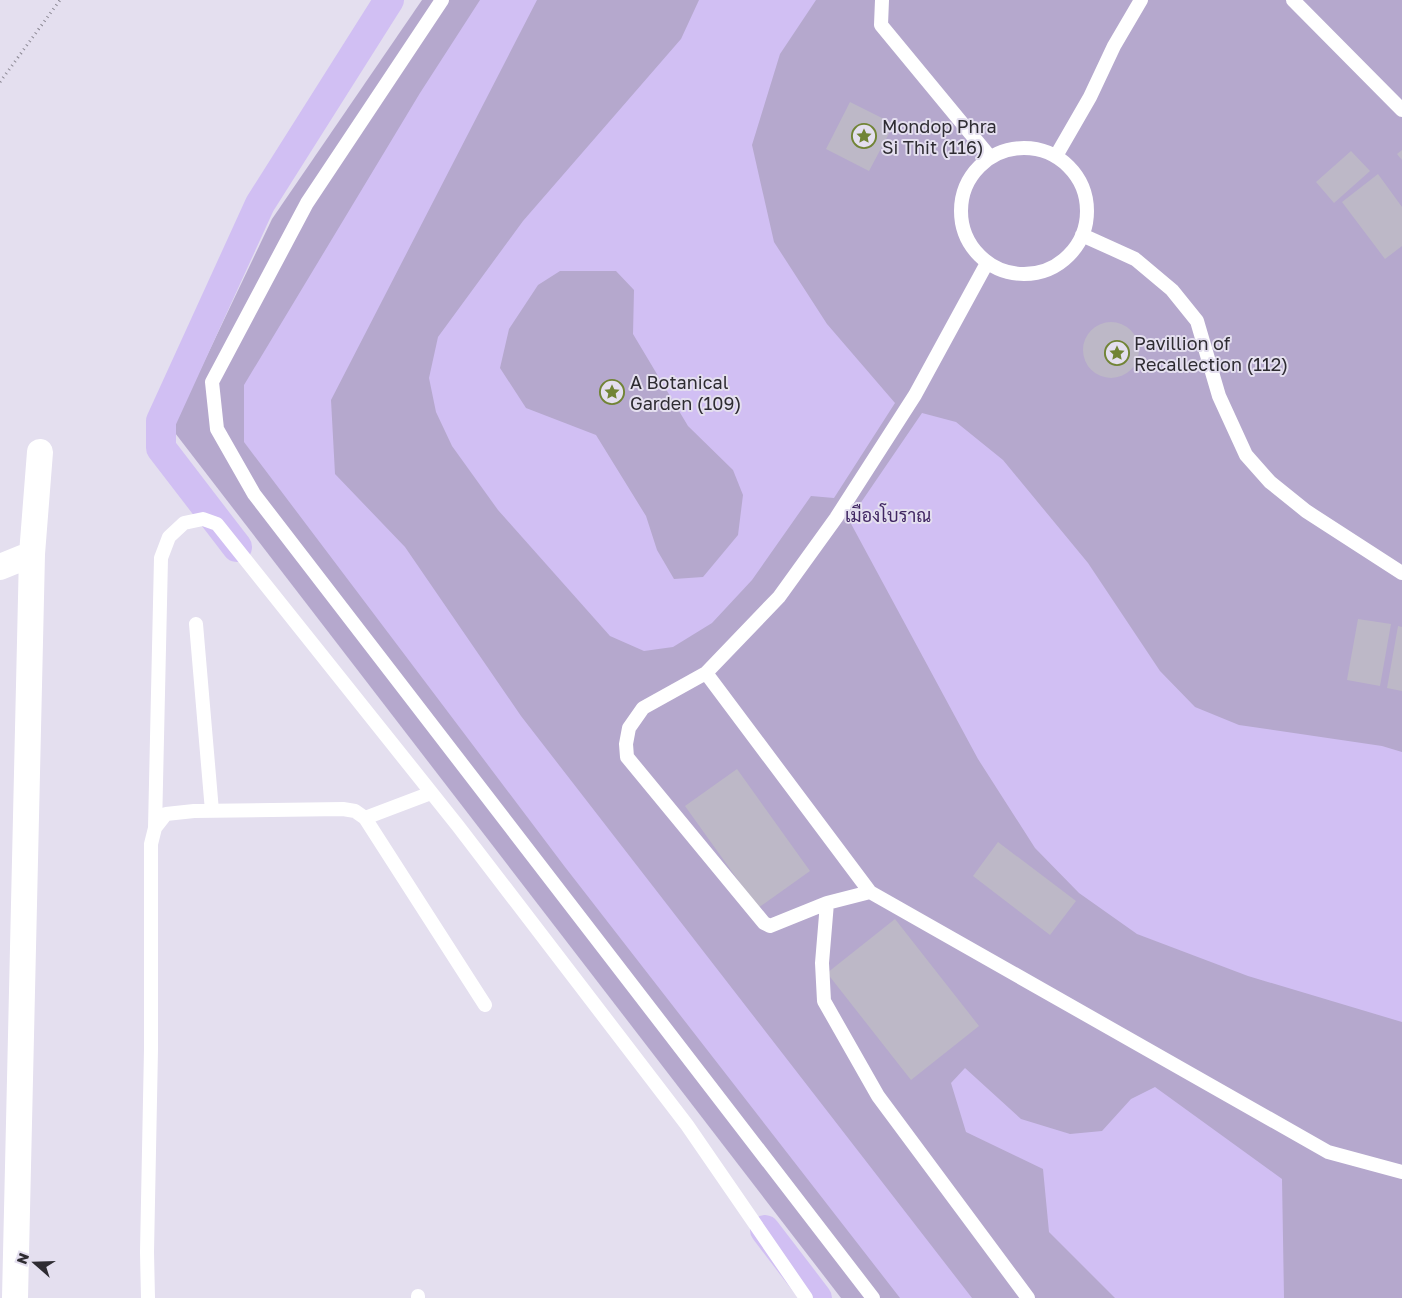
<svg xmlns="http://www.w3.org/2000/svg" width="1402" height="1298" viewBox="0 0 1402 1298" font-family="'Golos Text',Sarabun,sans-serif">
<rect width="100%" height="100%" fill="#e4dfef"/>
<path fill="#b5a8cd" d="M422,0H1402V1298H841L172,429L272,219Z"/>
<path fill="#d1bff3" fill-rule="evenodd" d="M480,0H537L331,400L335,474L405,547L521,716L972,1298H900L565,867L244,442V385L420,93Z
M699,0H816L780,54L752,145L774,242L827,324L895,403L834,498L811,496L752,580L712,623L673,647L644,651L610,636L498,510L452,446L436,412L429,378L438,337L523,221L681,39ZM560,271H616L634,290L633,334L688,426L733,470L743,495L738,535L703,577L674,579L657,550L646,516L596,435L526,408L500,368L509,329L538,285Z
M922,413L956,422L1003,460L1088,563L1160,671L1195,707L1239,725L1382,746L1402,752V1022L1248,976L1137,934L1079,893L1035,848L978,759L849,520Z
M965,1068L1021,1119L1070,1134L1102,1131L1131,1099L1155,1087L1282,1179L1284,1298H1115L1049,1232L1043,1169L966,1132L951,1083Z"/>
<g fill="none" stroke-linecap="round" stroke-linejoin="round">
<path stroke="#d1bff3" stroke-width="30" d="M237,547L161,448V421L260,204L389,0
M765,1230L817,1298"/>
</g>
<path fill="#bdb8c7" d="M850,102L894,124L869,171L826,149Z
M1402,150V160L1397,154Z
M1351,151L1370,171L1334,203L1316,182Z
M1378,174L1402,207V246L1385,259L1342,202Z
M1083 350a28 28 0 1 1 56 0a28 28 0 1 1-56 0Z
M1358,619L1391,624L1380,686L1347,680Z
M1398,626L1402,627V691L1387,688Z
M737,769L810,871L758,908L685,806Z
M998,842L1076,901L1050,935L973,876Z
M895,919L979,1026L911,1080L827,973Z"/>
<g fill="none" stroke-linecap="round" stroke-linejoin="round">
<path stroke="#8b8893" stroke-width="3" stroke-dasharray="1 4" stroke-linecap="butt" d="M0,82L60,0"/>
<path stroke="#fff" stroke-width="14" d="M442,0L307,203L212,382L217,429L254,494L873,1298
M882,0L881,25L990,157
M1293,0L1402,110
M961 211a63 63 0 1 1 126 0a63 63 0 1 1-126 0Z
M1056,156L1090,97L1114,46L1141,0
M1082,235L1135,259L1172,290L1197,321L1219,396L1246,455L1270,482L1306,511L1402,573
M987,263L915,395L836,518L779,597L706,673L870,892L1328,1152L1402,1172
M196,624L212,811
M706,673L643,708L629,728L626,744L627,757L764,923L770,926L827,903L870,892
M365,818L431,793
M155,828L161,558L169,537L184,523L203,519L217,524L458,826L687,1125L806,1298
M827,903L822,963L824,1001L878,1096L1028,1298
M148,1298L147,1252L151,1049V844L155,828L166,814L194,811L343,809L355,811L365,818L485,1005
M418,1298V1296"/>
<path stroke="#fff" stroke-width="26" d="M0,567L32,554
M15,1298L32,554L40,452"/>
</g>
<defs>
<symbol id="sight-ring" viewBox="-11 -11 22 22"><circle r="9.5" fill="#e4dfef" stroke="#718435" stroke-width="1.5"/><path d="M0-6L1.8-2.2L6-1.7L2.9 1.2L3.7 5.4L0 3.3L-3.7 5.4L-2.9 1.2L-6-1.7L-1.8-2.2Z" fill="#718435"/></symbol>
</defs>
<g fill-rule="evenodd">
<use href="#sight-ring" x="850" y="122" width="28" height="28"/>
<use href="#sight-ring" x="1103" y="339" width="28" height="28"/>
<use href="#sight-ring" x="598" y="378" width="28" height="28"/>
</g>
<g text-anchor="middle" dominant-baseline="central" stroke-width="4" stroke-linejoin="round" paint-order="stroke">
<g font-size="18" fill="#2e2c32" stroke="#e4dfef" text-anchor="start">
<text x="882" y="126">Mondop Phra<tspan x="882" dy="21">Si Thit (116)</tspan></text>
<text x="1134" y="343">Pavillion of<tspan x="1134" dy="21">Recallection (112)</tspan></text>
<text x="630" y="382">A Botanical<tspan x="630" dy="21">Garden (109)</tspan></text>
</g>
<g font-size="18" fill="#412763" stroke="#e4dfef">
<text x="888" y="515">เมืองโบราณ</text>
</g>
</g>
<g transform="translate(35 1263) rotate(290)" stroke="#e4dfef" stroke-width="4" paint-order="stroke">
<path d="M0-4L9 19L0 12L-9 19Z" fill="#2e2c32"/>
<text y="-8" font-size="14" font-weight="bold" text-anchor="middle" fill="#2e2c32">N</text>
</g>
</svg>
